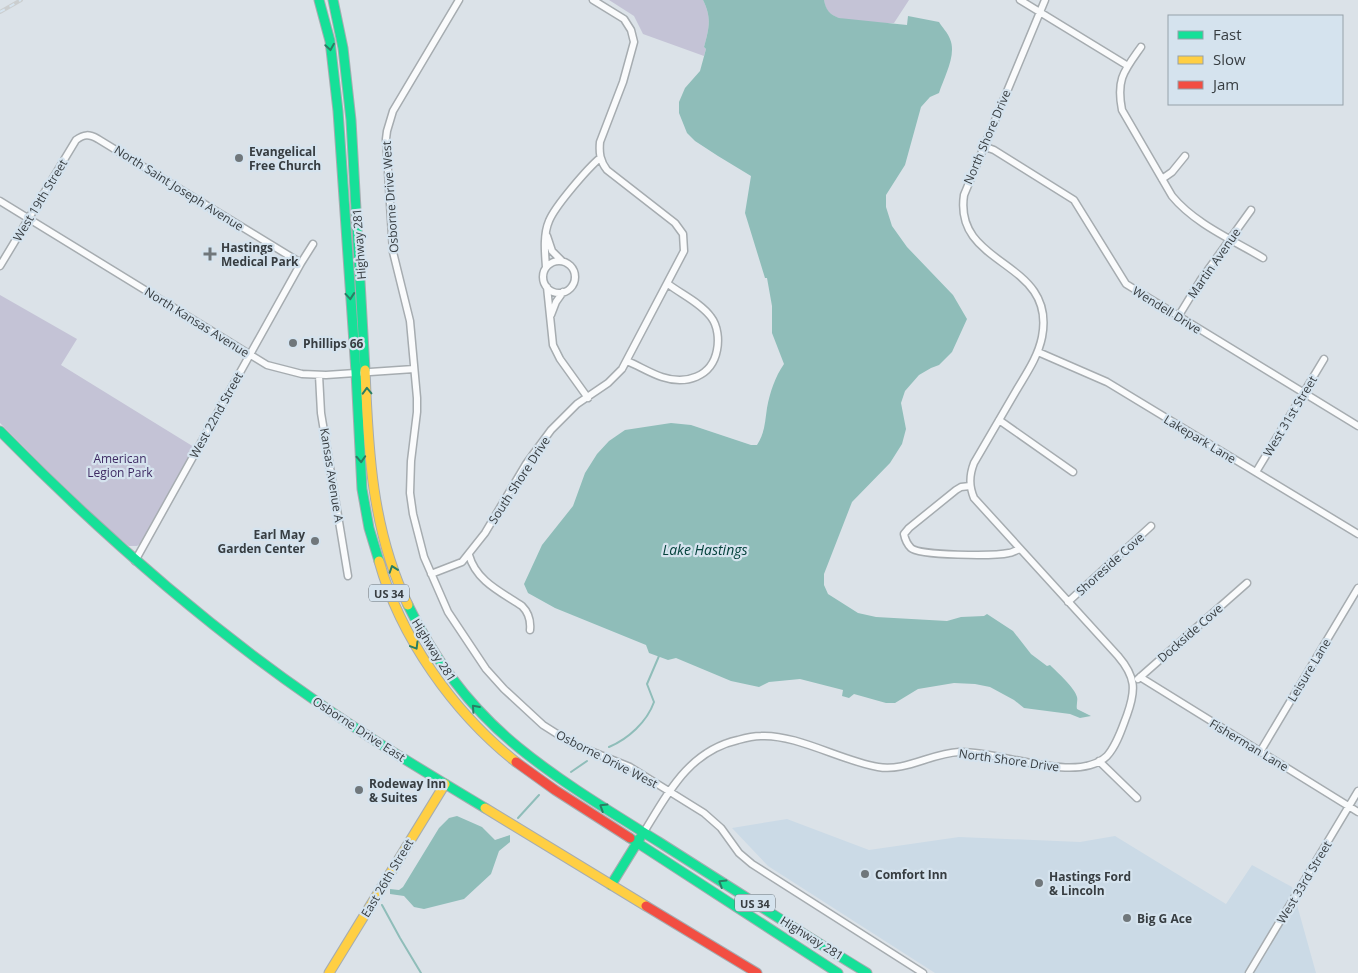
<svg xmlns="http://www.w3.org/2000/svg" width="1358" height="973" viewBox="0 0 1358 973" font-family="'Open Sans',sans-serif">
<rect width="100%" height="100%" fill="#dbe2e8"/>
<path fill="#cbdae6" d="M787,819L869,850L959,837L1080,842L1115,836L1226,904L1252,865L1292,887L1316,973H935L768,866L732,828Z"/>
<path fill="#c4c3d6" d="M609,0H703C712,18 709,28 704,47L706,49L704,56L643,34L634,16Z
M824,0H909L894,23C880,23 841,23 831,14C826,10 825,6 824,0Z
M0,295L77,339L61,365L194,447L141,543L137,546H129C83,509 42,465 0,423Z"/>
<path fill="#8fbdb9" d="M703,0H824C826,10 829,14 839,18L907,25L908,16L939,22C942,27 948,33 950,39C957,55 944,77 939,93L930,97L921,107L905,165L886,195V207L892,226L907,247L953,295L967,319L952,352L939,365L931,368L919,375L905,391L901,403L906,429L902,444L890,463L852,502L824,574V585L828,594L858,613L876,617L947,621L961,617L984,616L987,614L1013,631L1031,654L1047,666L1050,665C1057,672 1075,688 1077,697C1078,701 1076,705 1077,709L1091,716L1080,718L1070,714L1024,708L1014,700L990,687L975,684L954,683L918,689L895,703H886L854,694L849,698L842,696L843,690L800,679L769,682L759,687L731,681L676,658L668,660L649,653L646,645L555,608L528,593L524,584L542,545L573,506L585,473L597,454L609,441L625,430L671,423L691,425L751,445H757C765,433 765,421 767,408C770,392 775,377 784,364L772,333V306L767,278H765L745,213L751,176L718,156L695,141L687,133L679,113V102L685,88L700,71L706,49L704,47C709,28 712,18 703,0Z
M457,816L482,827L495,840L510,835V842L499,851L491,874L464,899L424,909L414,907L404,896L390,894V889L399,890L403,887L439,828L449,818Z"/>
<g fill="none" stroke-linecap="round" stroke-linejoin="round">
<path stroke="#8fbdb9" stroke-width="2" d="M609,747C628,739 647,722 654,702L647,684L659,656
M571,772L587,761
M518,818L539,795
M382,905L400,938L421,973"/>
<defs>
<path id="street" d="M459,0L393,111L387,131L386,139L393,252L410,321L417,398V412L411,461L410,493L413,514L424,557L448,612L486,669L504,689L543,725L573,744L630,767L704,813L721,828L739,853L752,864L923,973
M1020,0L1128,66
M1141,47C1124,71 1116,79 1122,110L1172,196C1195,224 1233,240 1263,258
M983,146L994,150L1074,200L1126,284L1358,426
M1162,179L1172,172L1185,156
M0,201L267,365L302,374L326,375L414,369
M547,236L552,251L562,261
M543 277a16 16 0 1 1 32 0a16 16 0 1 1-32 0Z
M0,266L76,140C84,134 89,134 98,139L301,263
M546,267C545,253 543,235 549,221C555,206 588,168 600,158
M547,287L553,345L560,359L588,398
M551,315L556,302L563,292
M1178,317L1200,281L1251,210
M1038,352L1107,382L1358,534
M627,361C639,366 650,373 662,377C686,385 712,377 717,350C719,340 718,326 711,317C701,303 681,294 668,284
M319,375L321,413L348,576
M999,420L1073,472
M1256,472L1324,359
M970,486L961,487L956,490L909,528L904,534C905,539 907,544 911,548C919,556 995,556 1009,553C1012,553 1016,550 1020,549
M469,555C476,581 501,592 522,606C529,613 531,620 530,630
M135,561L301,263L313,244
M431,574L462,562L485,533L526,464L551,430L577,404L608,383L622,369L684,251L683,234L675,223L607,170C600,161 599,153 600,142L623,82L634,42L631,30L624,19L593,0
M1068,602L1151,526
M1140,677L1358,812
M1138,679L1247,583
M1260,752L1358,588
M1099,761L1137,798
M644,832C668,793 689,751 738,740C745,738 753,736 761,736C796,734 842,761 878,767C905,772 932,753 959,752C998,750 1077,785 1107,756C1117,745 1122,728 1127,715C1136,690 1136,677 1118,656L974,498C969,486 969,476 974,463C988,439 1002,415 1016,391C1026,374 1038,357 1042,337C1057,259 953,268 964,195L1045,0
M1249,973L1358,791"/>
<path id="fast" d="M319,0L330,41L338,111L356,372L362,489L369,528L379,561
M333,0L343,48L351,120L365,370
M0,431C96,529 199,620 313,699C368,738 427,773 485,808
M408,605C434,659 470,708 518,747C562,783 611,812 659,842C728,886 797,930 867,973
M630,838L838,973
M611,885L640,838"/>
<path id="slow" d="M365,370C368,450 372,531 408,605
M379,561C400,637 454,713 516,762
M485,808L646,906
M329,973L445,784"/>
<path id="jam" d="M516,762L555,790L630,838
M646,906L757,973"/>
</defs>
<use href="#street" stroke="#a6acb0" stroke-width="9"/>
<use href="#fast" stroke="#a6acb0" stroke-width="11"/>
<use href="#slow" stroke="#a6acb0" stroke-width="11"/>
<use href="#jam" stroke="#a6acb0" stroke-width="11"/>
<use href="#street" stroke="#fafbfc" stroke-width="6"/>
<use href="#fast" stroke="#16e098" stroke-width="9"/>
<use href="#slow" stroke="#ffcf43" stroke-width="9"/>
<use href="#jam" stroke="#f24e42" stroke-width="9"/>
<defs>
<path id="rail" d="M0,12L21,0"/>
</defs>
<use href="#rail" stroke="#cbcecf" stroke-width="4"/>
<use href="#rail" stroke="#d5e3ee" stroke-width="2" stroke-dasharray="5.5" stroke-linecap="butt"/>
</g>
<defs><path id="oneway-chevron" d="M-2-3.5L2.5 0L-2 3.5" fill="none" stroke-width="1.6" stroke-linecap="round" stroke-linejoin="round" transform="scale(1.25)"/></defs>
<g stroke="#2a7e64">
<use href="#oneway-chevron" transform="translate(330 47) rotate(81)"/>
<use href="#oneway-chevron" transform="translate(350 296) rotate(85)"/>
<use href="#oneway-chevron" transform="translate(367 391) rotate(-92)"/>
<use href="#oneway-chevron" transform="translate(361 459) rotate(87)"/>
<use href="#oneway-chevron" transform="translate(393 569) rotate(-109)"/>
<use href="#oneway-chevron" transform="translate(415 646) rotate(59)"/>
<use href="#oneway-chevron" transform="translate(475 708) rotate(-132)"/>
<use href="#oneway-chevron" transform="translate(603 807) rotate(-148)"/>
<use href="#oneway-chevron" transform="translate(722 883) rotate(-148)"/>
</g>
<g fill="#70777b" stroke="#d5e3ee" stroke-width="2">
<circle cx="239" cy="158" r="5"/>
<path d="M207.5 246.5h5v5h5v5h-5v5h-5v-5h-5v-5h5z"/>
<circle cx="293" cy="343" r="5"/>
<circle cx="315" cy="541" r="5"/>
<circle cx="359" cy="790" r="5"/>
<circle cx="865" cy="874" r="5"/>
<circle cx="1039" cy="883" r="5"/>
<circle cx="1127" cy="918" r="5"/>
</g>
<g text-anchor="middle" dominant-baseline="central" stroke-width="4.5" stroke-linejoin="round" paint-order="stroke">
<g fill="#d5e3ee" stroke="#666f75" stroke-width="1">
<rect x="369" y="584.5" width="40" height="17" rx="4"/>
<rect x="735" y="894.5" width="40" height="17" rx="4"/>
</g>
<g font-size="11" font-weight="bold" fill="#373d41">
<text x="389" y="593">US 34</text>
<text x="755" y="903">US 34</text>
</g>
<g font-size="12" fill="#373d41" stroke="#d5e3ee">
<text transform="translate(987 137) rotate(-67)">North Shore Drive</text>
<text transform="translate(179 188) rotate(32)">North Saint Joseph Avenue</text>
<text transform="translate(390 197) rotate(-94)">Osborne Drive West</text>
<text transform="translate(40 200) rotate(-59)">West 19th Street</text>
<text transform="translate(359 244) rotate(-94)">Highway 281</text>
<text transform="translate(1214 263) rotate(-55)">Martin Avenue</text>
<text transform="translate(1167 310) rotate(32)">Wendell Drive</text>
<text transform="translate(197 322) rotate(32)">North Kansas Avenue</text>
<text transform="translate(216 415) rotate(-61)">West 22nd Street</text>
<text transform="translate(1290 416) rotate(-59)">West 31st Street</text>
<text transform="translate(1200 439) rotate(31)">Lakepark Lane</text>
<text transform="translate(332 475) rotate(81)">Kansas Avenue A</text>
<text transform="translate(519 480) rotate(-57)">South Shore Drive</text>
<text transform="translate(1110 564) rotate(-42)">Shoreside Cove</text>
<text transform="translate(1190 633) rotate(-41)">Dockside Cove</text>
<text transform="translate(434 650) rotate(58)">Highway 281</text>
<text transform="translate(1309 670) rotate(-59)">Leisure Lane</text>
<text transform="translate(359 729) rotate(33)">Osborne Drive East</text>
<text transform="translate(1249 745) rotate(31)">Fisherman Lane</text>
<text transform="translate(607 759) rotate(27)">Osborne Drive West</text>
<text transform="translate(1009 760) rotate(8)">North Shore Drive</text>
<text transform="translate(387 878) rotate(-59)">East 26th Street</text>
<text transform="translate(1304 882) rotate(-59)">West 33rd Street</text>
<text transform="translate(812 938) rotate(32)">Highway 281</text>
</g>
<g font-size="12" font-weight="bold" fill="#373d41" stroke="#d5e3ee" text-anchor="start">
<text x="249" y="151">Evangelical<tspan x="249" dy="14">Free Church</tspan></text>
<text x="221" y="247">Hastings<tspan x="221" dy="14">Medical Park</tspan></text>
<text x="303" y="343">Phillips 66</text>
<text x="305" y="534" text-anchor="end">Earl May<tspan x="305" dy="14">Garden Center</tspan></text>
<text x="369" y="783">Rodeway Inn<tspan x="369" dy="14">&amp; Suites</tspan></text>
<text x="875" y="874">Comfort Inn</text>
<text x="1049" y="876">Hastings Ford<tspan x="1049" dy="14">&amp; Lincoln</tspan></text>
<text x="1137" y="918">Big G Ace</text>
</g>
<g font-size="12" fill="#3e2a63" stroke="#d5e3ee">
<text x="120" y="458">American<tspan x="120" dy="14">Legion Park</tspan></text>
</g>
<g font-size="14" font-style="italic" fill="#05423c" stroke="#d5e3ee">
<text x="705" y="549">Lake Hastings</text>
</g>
</g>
<rect x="1168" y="15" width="175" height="90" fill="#d5e3ee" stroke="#96a1a9"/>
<rect x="1178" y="31" width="25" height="8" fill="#16e098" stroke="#96a1a9"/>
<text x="1213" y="40" font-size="15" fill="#373d41">Fast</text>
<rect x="1178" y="56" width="25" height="8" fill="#ffcf43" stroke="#96a1a9"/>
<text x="1213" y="65" font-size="15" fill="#373d41">Slow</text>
<rect x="1178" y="81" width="25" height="8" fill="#f24e42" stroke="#96a1a9"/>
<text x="1213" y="90" font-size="15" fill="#373d41">Jam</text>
</svg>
